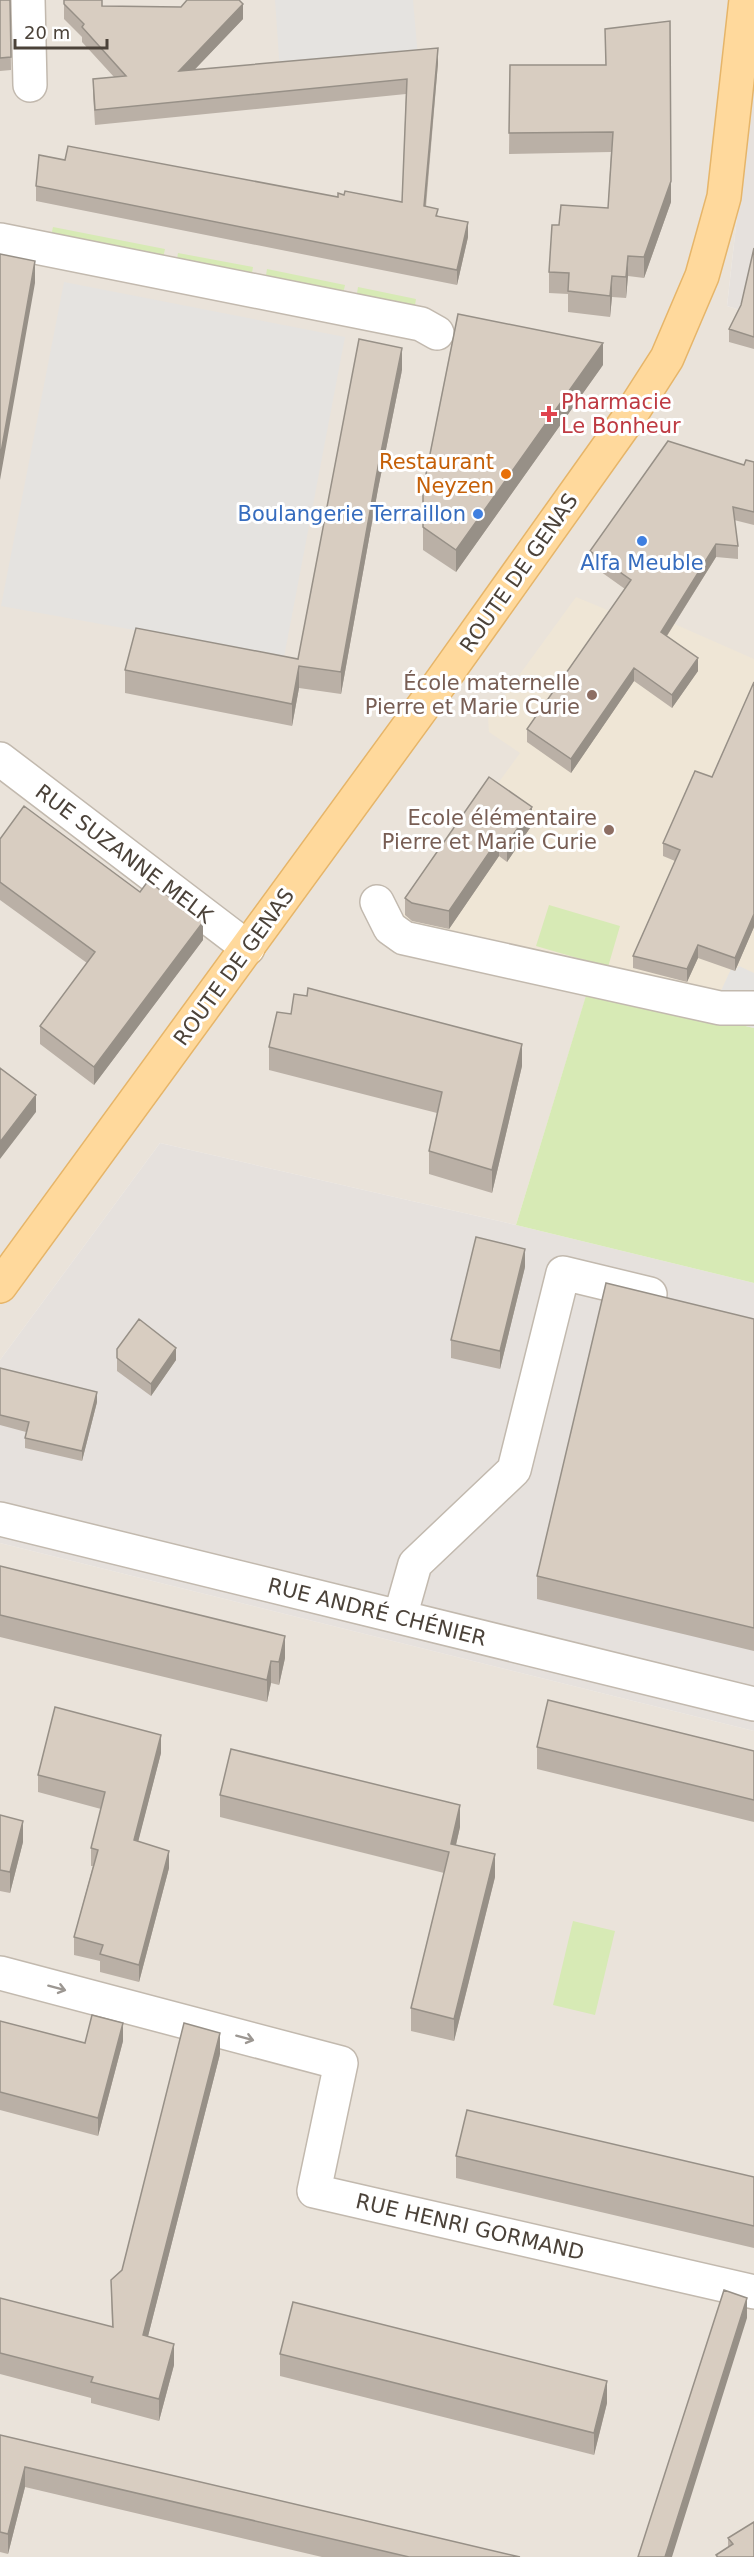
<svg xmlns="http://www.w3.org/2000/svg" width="754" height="2557" viewBox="0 0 754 2557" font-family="'DejaVu Sans',sans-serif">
<rect width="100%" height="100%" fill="#f6f2ec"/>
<path fill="#eae3da" d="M0,0H754V65L727,306L754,314V1028L588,990L516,1225L160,1143L0,1360Z
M0,1543L754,1731V2557H0Z"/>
<path fill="#e6e1dd" d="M754,65V314L727,306Z
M160,1143L516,1225L754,1283V1731L0,1543V1360Z"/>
<path fill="#efe6d6" d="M576,597L617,614L629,604L754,659V1028L400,919L520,753L489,732L488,718Z"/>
<path fill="#d7eab5" d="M53,227L165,249L161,267L49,245Z
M178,253L253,267L250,285L175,271Z
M267,269L345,285L341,303L264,288Z
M358,287L416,299L413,317L355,306Z
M549,905L620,926L608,967L536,946Z
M588,989L754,1028V1283L516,1225Z
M573,1921L615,1931L595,2015L553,2005Z"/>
<path fill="#e5e3e0" d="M275,0H413L418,57L280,72Z
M64,282L345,337L284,657L1,606Z
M739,966L754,973V1028L709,1017L731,969L735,971Z"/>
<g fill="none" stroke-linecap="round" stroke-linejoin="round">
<defs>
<path id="minor" d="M28,0L30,85
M0,240L421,324L437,333
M0,759L248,948
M377,902L390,928L404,938L720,1008H754
M0,1519L754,1704
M400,1617L415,1564L514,1470L563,1273L650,1294
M0,1973L341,2063L314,2191L754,2292"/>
<path id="major" d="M0,1286L438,686L626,422L667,358L702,276L724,197L746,0"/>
</defs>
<use href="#minor" stroke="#c2b9ae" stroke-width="36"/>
<use href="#major" stroke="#e6b569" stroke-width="36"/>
<use href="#minor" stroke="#fff" stroke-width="33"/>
<use href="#major" stroke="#ffd99c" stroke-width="33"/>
</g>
<path fill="#bab0a6" d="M0,0H10L11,70L0,71Z
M64,0L102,6L243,19L194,70L438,63L426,207L468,237L457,285L36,201V186L65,160L338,197L402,202L406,94L95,125L93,94V79L114,77L82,42V37L64,19Z
M605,29L671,202L644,278L628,276L626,298L612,297L610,317L568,312V294L549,293V272L559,225L608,208L611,152L509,154L510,65H606Z
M754,248V349L729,342V329L741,305Z
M603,365L456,572L423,550V527Z
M402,370L378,489L341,694L299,688L292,726L125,693V670L298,659Z
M754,462V525L734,520L738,546V559L716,557L667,636L698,671L672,708L634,681L571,773L527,742V729L625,589L590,564V551L744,465Z
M754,682V927L735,971L698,958L687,982L633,968V956L675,861L663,856V843L712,777Z
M489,777L532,825L507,862L499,856L449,929L412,921L405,915V898Z
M0,839L203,940L94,1085L40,1044V1026L87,963L0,900Z
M269,1047L522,1066L492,1193L429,1174V1151L437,1113L269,1070Z
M525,1267L500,1369L451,1358V1340Z
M754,1319V1651L537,1599V1576Z
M117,1349L176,1360L151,1396L117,1371Z
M0,1368L97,1402L82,1461L25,1448V1438L26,1432L0,1425Z
M0,1566L285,1658L279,1685L271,1683L267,1702L0,1637Z
M537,1747L754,1751V1822L537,1769Z
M161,1753L138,1841L169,1868L139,1982L100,1972V1961L74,1955V1937L93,1866H91V1848L101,1809L38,1792V1775Z
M220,1795L460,1827L456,1845L495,1877L454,2041L411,2031V2008L444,1873L220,1817Z
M0,1815L23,1842L10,1893L0,1891Z
M0,2021L85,2043L123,2041L98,2136L0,2110Z
M220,2054L148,2336L174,2365L159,2421L91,2403V2398L0,2374V2298L112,2327L111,2280L122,2270Z
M456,2156L754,2177V2248L456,2178Z
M280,2354L607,2403L594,2455L280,2376Z
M0,2435L520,2557H322L25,2487L8,2554L0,2552Z
M728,2538L754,2557H716V2555L728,2547Z"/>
<path fill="#979087" d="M243,4V19L179,86V71Z
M438,48V63L424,222V206Z
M671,181V202L644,278V257Z
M468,222V237L457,285V270Z
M628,256V276L626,298V277Z
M35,261V283L0,480V458Z
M612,276V297L610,317V296Z
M603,343V365L456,572V550Z
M402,348V370L378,489L341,694V672L378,467Z
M716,544V557L661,645V632Z
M698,658V671L672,708V695Z
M299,666V688L292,726V704Z
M634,668V681L571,773V759Z
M532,807V825L507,862V844Z
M499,838V856L449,929V911Z
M754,914V927L735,971V958Z
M203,922V940L94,1085V1067Z
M698,945V958L687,982V969Z
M522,1044V1066L492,1193V1170Z
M36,1095V1112L0,1159V1142Z
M525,1249V1267L500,1369V1351Z
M176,1348V1360L151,1396V1384Z
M97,1392V1402L82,1461V1451Z
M285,1636V1658L279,1685V1662Z
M271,1661V1683L267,1702V1680Z
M161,1735V1753L134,1858V1840Z
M460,1805V1827L451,1866V1844Z
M23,1821V1842L10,1893V1872Z
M169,1851V1868L139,1982V1965Z
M495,1854V1877L454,2041V2019Z
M123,2023V2041L98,2136V2118Z
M220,2033V2054L143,2356V2335Z
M747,2298V2318L672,2557H665Z
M174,2344V2365L159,2421V2399Z
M607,2381V2403L594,2455V2433Z
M25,2467V2487L8,2554V2534Z"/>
<path fill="#d8cdc1" stroke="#979087" stroke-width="1.5" d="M0,0H10L11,57L0,58Z
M64,0H102V6L181,7L187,0H239L243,4L179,71L438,48L424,206L438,209L436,216L468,222L457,270L36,186L39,155L65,160L68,146L338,197V193L344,195L345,191L402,202L407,79L95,110L93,79L126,76L82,27L84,24L64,4Z
M670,21L671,181L644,257L628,256L626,277L612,276L610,296L568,291L569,273L549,272L552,225H559L561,205L608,208L613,132L509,133L510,65H606L605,29Z
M754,248V337L729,329L741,305Z
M0,254L35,261L0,458Z
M458,314L603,343L456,550L423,527V489Z
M359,339L402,348L378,467L341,672L299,666L292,704L125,670L136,628L298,659Z
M668,441L744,465L746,460L754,462V512L733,507L738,546L716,544L661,632L698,658L672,695L634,668L571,759L527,729L631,580L590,551Z
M754,682V914L735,958L698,945L687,969L633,956L680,850L663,843L695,771L712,777Z
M489,777L532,807L507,844L499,838L449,911L412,903L405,898Z
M24,806L140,892L148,881L203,922L94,1067L40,1026L95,952L0,882V839Z
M308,988L522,1044L492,1170L429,1151L442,1092L269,1047L277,1012L291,1014L294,994L307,996Z
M0,1068L36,1095L0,1142Z
M476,1237L525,1249L500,1351L451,1340Z
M606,1283L754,1319V1628L537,1576Z
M139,1319L176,1348L151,1384L117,1358V1349Z
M0,1368L97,1392L82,1451L25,1438L29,1422L0,1415Z
M0,1566L285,1636L279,1662L271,1661L267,1680L0,1615Z
M548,1700L754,1751V1800L537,1747Z
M55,1707L161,1735L134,1840L169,1851L139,1965L100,1954L103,1945L74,1937L98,1850L91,1848L105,1792L38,1775Z
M231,1749L460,1805L451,1844L495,1854L454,2019L411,2008L449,1852L220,1795Z
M0,1815L23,1821L10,1872L0,1870Z
M92,2015L123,2023L98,2118L0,2092V2021L85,2043Z
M184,2023L220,2033L143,2335L174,2344L159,2399L91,2382L93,2377L0,2353V2298L113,2327L111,2280L122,2270Z
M467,2110L754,2177V2226L456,2156Z
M724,2290L747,2298L665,2557H638Z
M293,2302L607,2381L594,2433L280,2354Z
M0,2435L520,2557H409L25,2467L8,2534L0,2532Z
M754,2522V2557H718L716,2555L733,2544L728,2538Z"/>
<defs><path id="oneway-shaft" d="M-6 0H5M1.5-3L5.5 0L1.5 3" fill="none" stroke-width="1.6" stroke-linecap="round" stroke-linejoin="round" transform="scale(1.5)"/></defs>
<g stroke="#9c9792">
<use href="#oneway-shaft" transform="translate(57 1988) rotate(15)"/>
<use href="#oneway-shaft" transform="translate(245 2038) rotate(15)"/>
</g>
<path fill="#e0444e" stroke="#fff" stroke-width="2" d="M546 405h6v6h6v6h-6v6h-6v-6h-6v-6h6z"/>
<circle fill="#e8710a" stroke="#fff" stroke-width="2" cx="506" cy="474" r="6"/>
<g fill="#3f7fe0" stroke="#fff" stroke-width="2">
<circle cx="478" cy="514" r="6"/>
<circle cx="642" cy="541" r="6"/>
</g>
<g fill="#8d6e63" stroke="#fff" stroke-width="2">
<circle cx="592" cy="695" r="6"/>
<circle cx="609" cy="830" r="6"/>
</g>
<g text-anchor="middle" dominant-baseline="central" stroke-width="6" stroke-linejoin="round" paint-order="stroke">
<g font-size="21" fill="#be3a42" stroke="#fff" text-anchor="start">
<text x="561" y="402">Pharmacie<tspan x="561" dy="24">Le Bonheur</tspan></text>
</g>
<g font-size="21" fill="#c56008" stroke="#fff" text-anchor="end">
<text x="494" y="462">Restaurant<tspan x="494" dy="24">Neyzen</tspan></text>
</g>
<g font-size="21" fill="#366cbe" stroke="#fff" text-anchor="end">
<text x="466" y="514">Boulangerie Terraillon</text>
<text x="642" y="563" text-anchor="middle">Alfa Meuble</text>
</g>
<g font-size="21" fill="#4b4239" stroke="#fff">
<text transform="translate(519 573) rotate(-55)">ROUTE DE GENAS</text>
<text transform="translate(124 854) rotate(37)">RUE SUZANNE MELK</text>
<text transform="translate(234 967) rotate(-54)">ROUTE DE GENAS</text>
<text transform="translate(377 1612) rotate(14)">RUE ANDRÉ CHÉNIER</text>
<text transform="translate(470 2227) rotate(13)">RUE HENRI GORMAND</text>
</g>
<g font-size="21" fill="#785e54" stroke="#fff" text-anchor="end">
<text x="580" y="683">École maternelle<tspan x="580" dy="24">Pierre et Marie Curie</tspan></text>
<text x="597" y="818">Ecole élémentaire<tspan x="597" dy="24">Pierre et Marie Curie</tspan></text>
</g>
</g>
<path d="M15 39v9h92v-9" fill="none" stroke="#4b4239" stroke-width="3"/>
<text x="24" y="39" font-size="18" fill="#4b4239" stroke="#ffffff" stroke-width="4.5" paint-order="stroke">20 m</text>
</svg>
